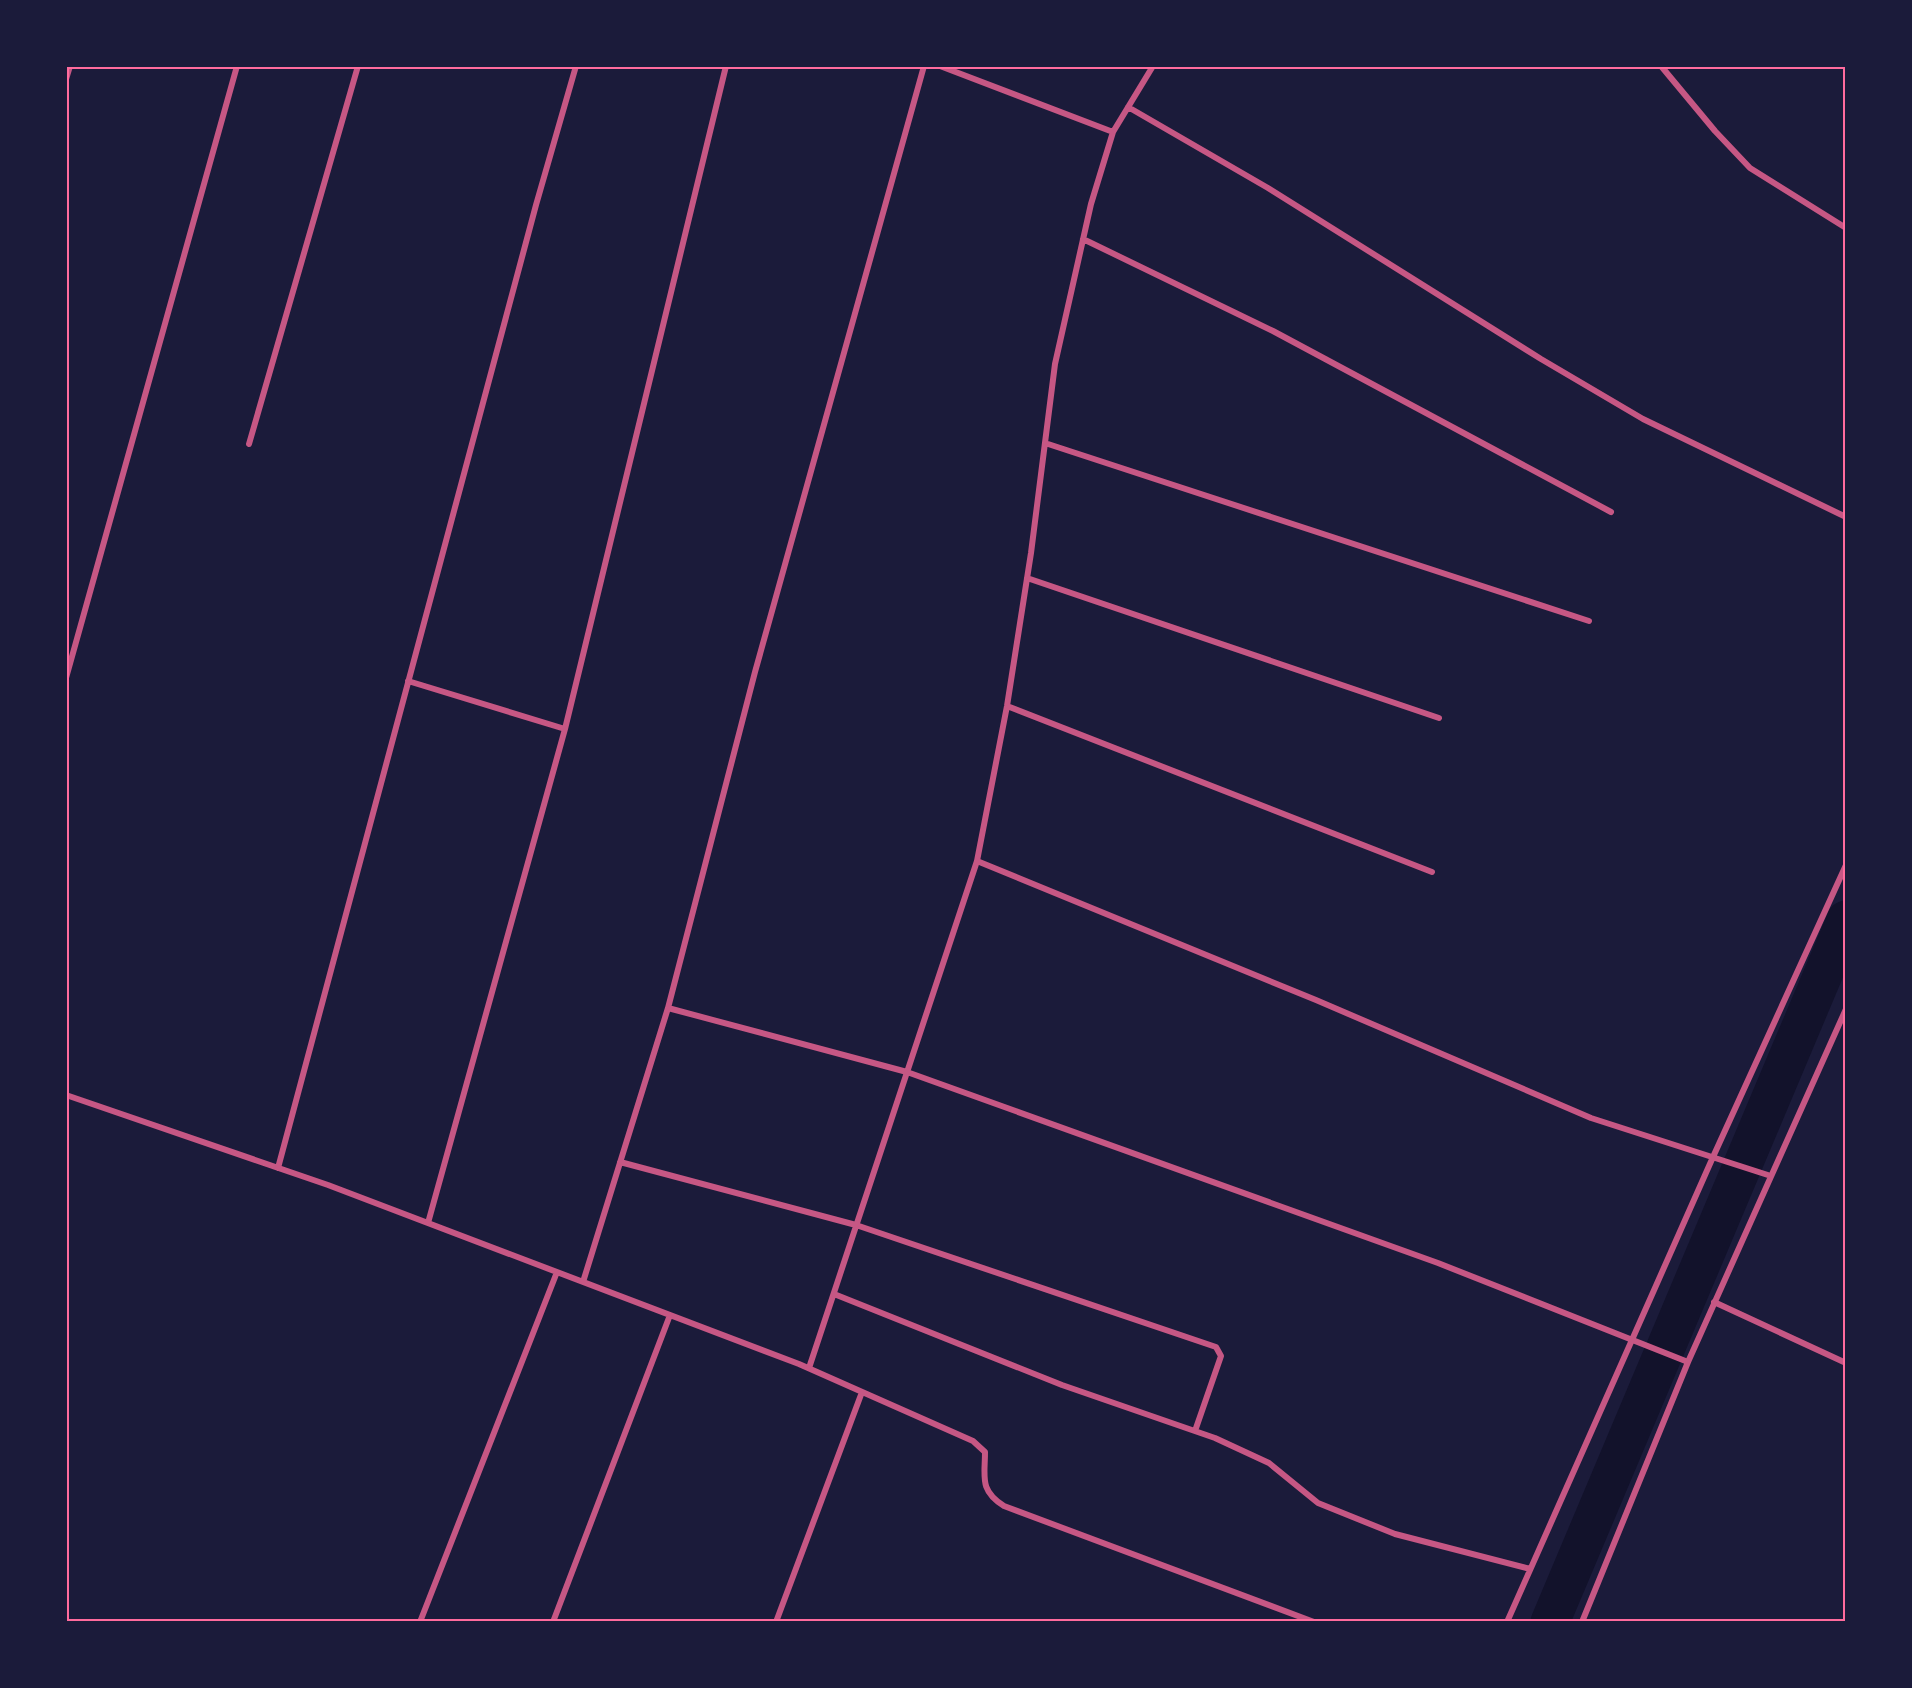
<svg xmlns="http://www.w3.org/2000/svg" width="1912" height="1688" viewBox="0 0 1912 1688" font-family="Lato,sans-serif">
<rect width="100%" height="100%" fill="#1b1b3a"/>
<g fill="none" stroke-linecap="round" stroke-linejoin="round">
<path stroke="#12122b" stroke-width="39" d="M1550,1622L1846,920"/>
<path stroke="#c65784" stroke-width="6" d="M940,66L1113,132
M1661,66L1715,131L1750,168L1846,228
M66,79L70,66
M1128,107L1268,188L1541,359L1643,419L1846,517
M1083,239L1273,331L1611,512
M1045,443L1589,621
M249,444L358,66
M1027,578L1439,718
M66,678L237,66
M408,681L565,729
M1007,706L1432,872
M977,861L1316,1000L1591,1118L1771,1176
M668,1008L907,1072L1438,1263L1688,1362
M66,1095L328,1185L799,1364L973,1441L985,1452C985,1477 979,1490 1004,1506L1314,1622
M620,1162L856,1225L1216,1347L1221,1356L1195,1431
M278,1168L536,205L576,66
M428,1223L565,729L726,66
M583,1282L668,1008L755,672L924,66
M834,1294L1062,1385L1215,1438L1269,1463L1318,1503L1395,1534L1530,1569
M1714,1302L1846,1363
M809,1368L977,861L1007,706L1031,553L1055,364L1091,204L1113,132L1153,66
M420,1622L557,1272
M553,1622L670,1315
M776,1622L862,1392
M1507,1622L1713,1157L1846,865
M1582,1622L1688,1362L1846,1009"/>
</g>
<rect width="1912" height="1688" fill="none" stroke="#1b1b3a" stroke-width="135"/>
<rect x="68" y="68" width="1776" height="1552" fill="none" stroke="#ff6b9d" stroke-width="2"/>
</svg>
